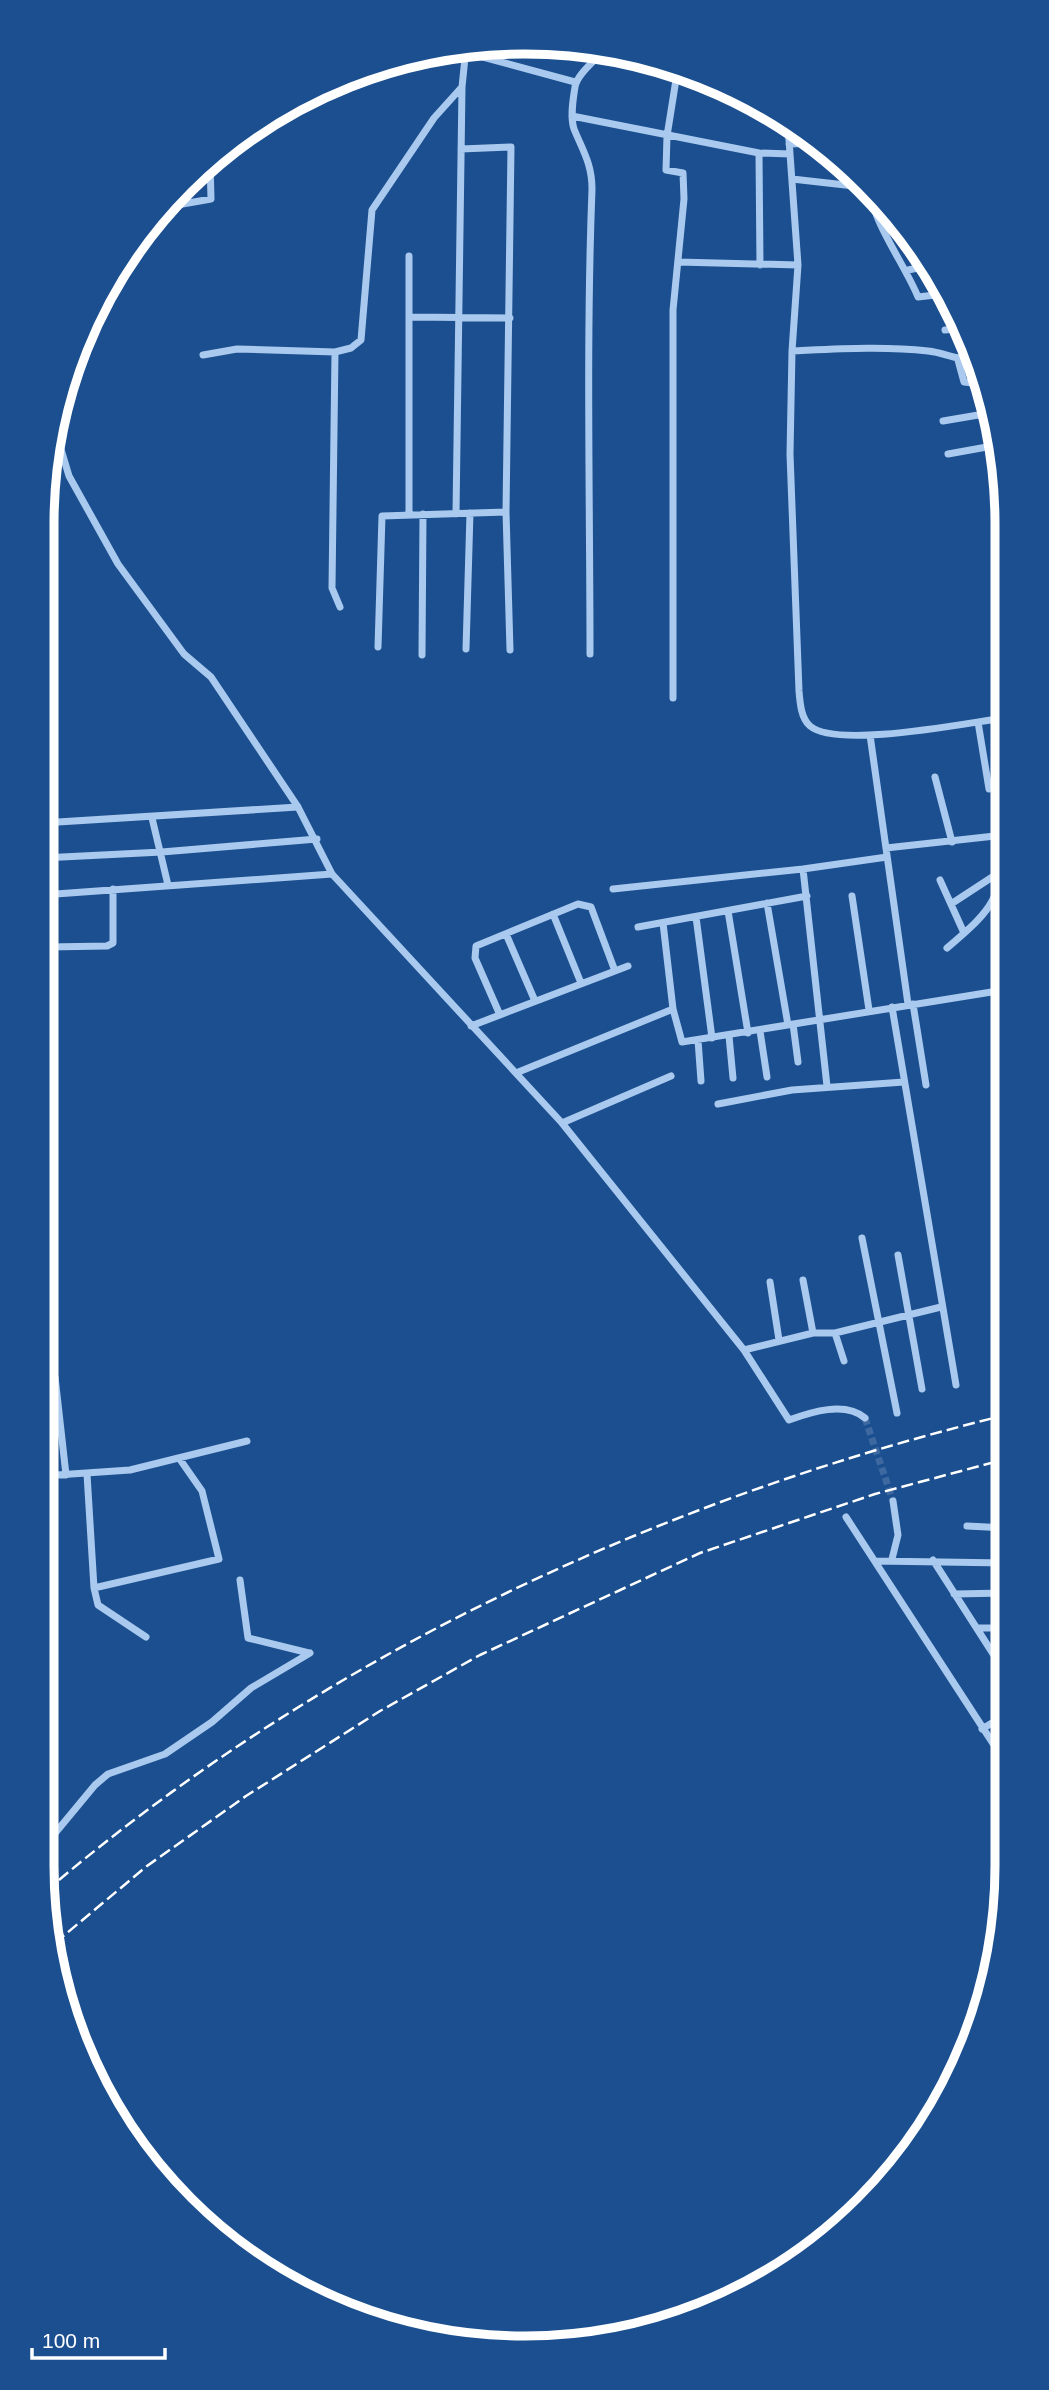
<svg xmlns="http://www.w3.org/2000/svg" width="1049" height="2390" viewBox="0 0 1049 2390" font-family="Arial,sans-serif">
<rect width="100%" height="100%" fill="#1b4f8f"/>
<g fill="none" stroke-linecap="round" stroke-linejoin="round">
<path stroke="#3d69a0" stroke-width="7" stroke-dasharray="7 3.5" stroke-linecap="butt" d="M865,1418L893,1501"/>
<path stroke="#a9c9ee" stroke-width="7" d="M468,53L575,82
M572,116L759,153L790,154
M788,126L798,265L792,351L790,454L799,691C800,703 801,718 810,726C837,749 966,723 1004,718
M789,144L819,143
M461,149L511,147L506,512L510,650
M759,153L760,265
M792,179L863,187
M871,194C873,222 906,267 918,297L944,294
M160,208L211,199L210,161
M678,262L798,265
M908,270L928,266
M410,317L510,318
M945,330L963,328
M792,351C837,349 883,346 928,351C948,353 952,361 975,357
M335,352L332,588L340,607
M203,355L237,349L335,352L351,348L361,340L372,210L434,118L461,88
M958,360L964,382L982,384
M943,421L990,413
M57,436L69,476L118,564L184,654L211,677L298,807L332,874L562,1123L744,1350L789,1420C811,1412 845,1401 865,1418
M948,454L998,445
M409,514V256
M456,514L462,87L466,48
M378,647L382,516L506,512
M466,649L470,513
M590,654C590,499 586,344 592,189C592,164 583,151 574,129C570,117 573,99 575,87C577,74 596,60 604,50
M422,655L423,514
M673,698V310L684,199L683,173L666,170L667,136L678,67
M978,722L989,789
M870,735L908,1004
M935,777L952,842
M152,818L168,885
M42,823L298,807
M886,848L1004,835
M42,858L162,852L317,839
M803,869L827,1086
M940,880L964,933
M613,889L803,869L887,857
M42,895L332,874
M852,896L869,1010
M767,903L788,1025
M951,904L1003,870
M728,911L748,1033
M553,914L581,983
M696,917L712,1038
M663,923L673,1009L682,1042L1004,990
M638,927L807,896
M506,934L535,1001
M48,947L107,946L113,943V889
M947,948C995,907 1001,900 1004,835
M615,971L628,966
M913,1004L926,1085
M892,1007L956,1385
M793,1024L798,1062
M471,1026L615,971L591,907L578,904L476,946L475,958L500,1015
M760,1031L767,1077
M729,1036L733,1078
M698,1040L701,1081
M516,1073L673,1009
M718,1104L792,1090L904,1082
M562,1123L671,1076
M862,1238L897,1413
M898,1255L922,1389
M803,1280L813,1333
M770,1282L779,1340
M835,1333L844,1361
M744,1350L813,1333H835L941,1307
M42,1376L55,1377L66,1475
M87,1474L94,1588L98,1605L146,1637
M42,1476L130,1470L247,1441
M999,1506H1006
M846,1517L1007,1765
M967,1526L1006,1528
M892,1559L898,1535L893,1501
M933,1560L1006,1674
M876,1561L1006,1563
M240,1580L248,1638L309,1653
M94,1588L219,1559L202,1491L179,1458
M954,1594L1006,1593
M977,1628H1006
M994,1655L1006,1656
M982,1729L1007,1714
M42,1849L95,1785L108,1774L165,1754L212,1722L251,1688L310,1653"/>
<path stroke="#fff" stroke-width="2.5" stroke-dasharray="12 5" stroke-linecap="butt" d="M46,1891C320,1657 657,1500 1006,1415
M55,1943L147,1866L246,1796L380,1711L480,1655L700,1553L875,1494L1006,1459"/>
</g>
<path d="M0 0H1049V2390H0ZM524 54H525A470 470 0 0 1 995 524V1866A470 470 0 0 1 525 2336H524A470 470 0 0 1 54 1866V524A470 470 0 0 1 524 54Z" fill="#1b4f8f" fill-rule="evenodd"/>
<path fill="none" stroke="#fff" stroke-width="9" d="M524 54H525A470 470 0 0 1 995 524V1866A470 470 0 0 1 525 2336H524A470 470 0 0 1 54 1866V524A470 470 0 0 1 524 54Z"/>
<path d="M32 2348v10h133v-10" fill="none" stroke="#ffffff" stroke-width="3.5"/>
<text x="42" y="2348" font-size="21" fill="#ffffff" stroke="#1b4f8f" stroke-width="5" paint-order="stroke">100 m</text>
</svg>
